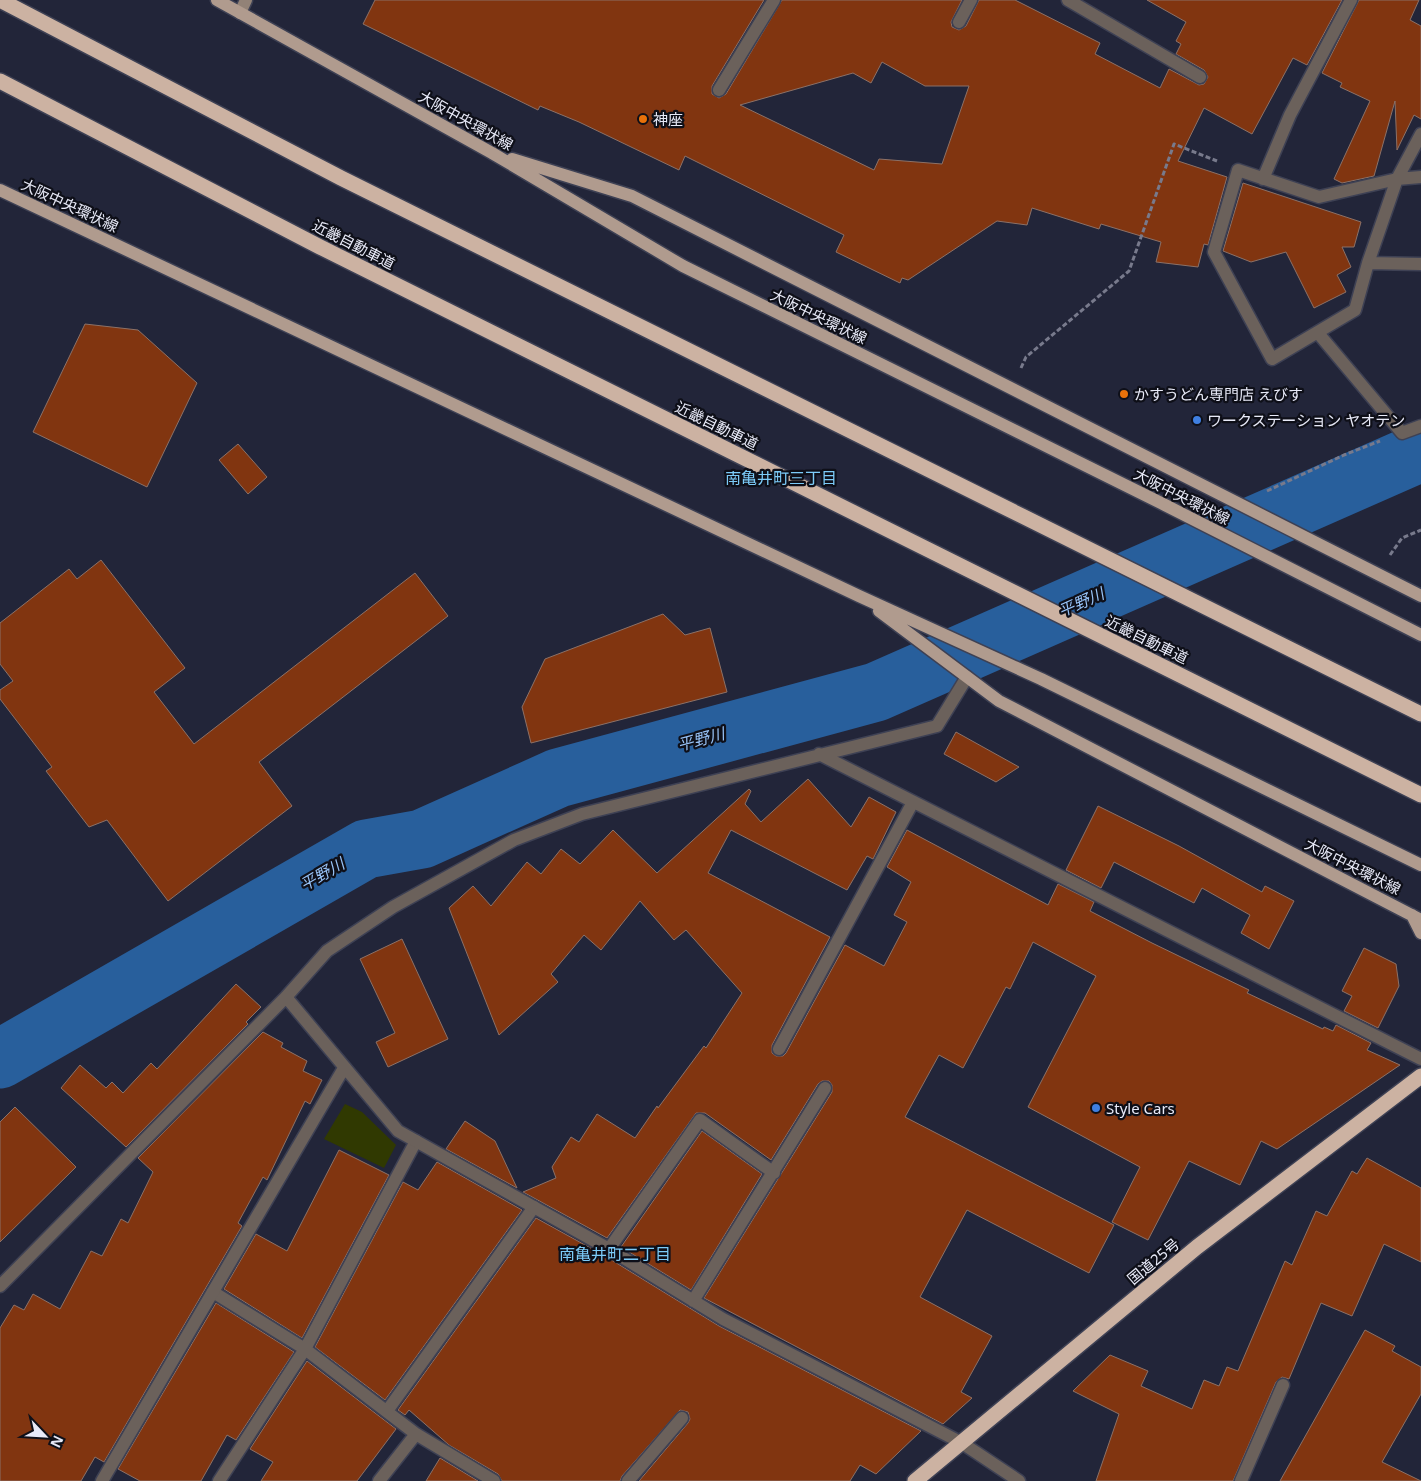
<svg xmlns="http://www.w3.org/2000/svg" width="1421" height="1481" viewBox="0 0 1421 1481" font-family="'Noto Sans','Noto Sans JP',sans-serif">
<rect width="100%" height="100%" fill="#222539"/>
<path fill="#303901" d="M345,1104L362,1112L396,1145L384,1168L324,1139Z"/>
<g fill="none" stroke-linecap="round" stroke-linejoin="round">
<path stroke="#285f9c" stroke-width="59" d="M0,1059L366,849L422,839L558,778L876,692L1421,452"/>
</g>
<path fill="#813510" stroke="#8c7167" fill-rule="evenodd" d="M375,0H764L712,86V94L719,98L726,94L782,0H962L951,22L952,27L959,30L966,26L979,0H1015L1100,43L1095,54L1160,88L1169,69L1199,85L1204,84L1208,77L1204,70L1176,54L1181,44L1176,41L1186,22L1147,0H1342L1307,65L1293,58L1252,134L1204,108L1178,161L1227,177L1208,245L1204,244L1198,267L1156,262L1161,242L1101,224L1099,229L1032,208L1027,225L997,221L908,280L902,278L900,283L836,252L844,235L685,156L679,170L579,122L540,106L538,110L363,24ZM882,62L925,86H969L942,164L879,159L874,170L740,105L853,73L871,83Z
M1359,0H1419L1410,20L1421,26V119L1414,115L1397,150L1395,101L1374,176L1342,183L1334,179L1370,101L1340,87L1342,83L1322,73Z
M1243,183L1361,222L1354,247H1342L1351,267L1337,275L1346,292L1314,308L1286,252L1251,262L1223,251Z
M85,324L138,330L197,383L147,487L33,432Z
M238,444L267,477L248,494L219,460Z
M101,560L185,668L154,692L194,744L415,573L448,616L259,762L292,806L168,901L107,820L89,827L46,771L52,767L0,699V690L13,681L0,664V623L69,569L77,579Z
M663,614L685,635L710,628L727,692L531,743L522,707L545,659Z
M956,732L1019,767L996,782L944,754Z
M808,779L851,827L869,797L896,812L873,859L867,856L847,890L731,830L708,873L830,937L772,1045V1053L776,1056H783L786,1053L845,945L884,966L907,922L894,915L911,882L887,867L907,830L1048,905L1058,884L1094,902L1090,911L1152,943L1249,990L1247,993L1323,1029L1324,1027L1333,1031L1336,1025L1371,1043L1367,1050L1400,1065L1277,1149L1261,1141L1240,1185L1189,1161L1148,1240L1112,1222L1140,1167L1028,1107L1096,976L1033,942L1010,989L1006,987L963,1068L939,1055L905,1117L1114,1225L1089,1273L967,1210L920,1297L992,1336L961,1392L972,1398L943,1424L704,1298L832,1092V1085L829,1081H822L818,1084L771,1160L705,1113H696L607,1238L523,1192L556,1178L552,1167L571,1137L579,1142L597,1114L635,1138L657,1106L658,1108L704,1046L706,1048L742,993L686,930L674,940L640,901L601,950L584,935L551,974L558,982L499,1035L449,908L473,886L491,906L527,862L541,874L561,849L580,864L613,830L657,873L749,789L751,791L745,804L761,822Z
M1098,806L1179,846L1262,892L1265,886L1294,901L1269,949L1241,933L1250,915L1202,888L1194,903L1114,862L1101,888L1066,870Z
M402,939L448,1039L388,1067L376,1042L395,1033L360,959Z
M1364,948L1396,964L1399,986L1378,1028L1344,1011L1352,996L1342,991Z
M236,984L261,1007L246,1022L248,1024L126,1147L61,1088L80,1065L106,1088L112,1082L123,1093L151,1063L157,1069Z
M263,1032L283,1043L281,1047L307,1061L303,1071L322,1080L310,1104L305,1101L267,1180L263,1177L238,1223L242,1226L104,1462L95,1457L81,1481H0V1328L14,1305L24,1310L33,1294L60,1309L91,1251L102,1256L121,1219L128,1223L153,1172L138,1158Z
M15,1107L76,1167L0,1242V1122Z
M465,1121L495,1141L517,1188L446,1149Z
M702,1131L762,1174L691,1290L621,1247Z
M339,1150L389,1175L302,1338L224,1289L256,1234L287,1251Z
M1367,1158L1421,1188V1262L1384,1244L1352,1316L1321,1303L1289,1379L1282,1377L1276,1382L1233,1481H1096L1119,1414L1073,1391L1110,1355L1148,1371L1141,1386L1192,1409L1204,1380L1219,1386L1227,1367L1238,1371L1285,1261L1292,1265L1316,1211L1327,1216L1352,1171L1357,1174Z
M437,1162L522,1210L385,1400L315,1347L403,1182L418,1190Z
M536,1218L605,1256L719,1326L921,1431L876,1474L860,1465L850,1481H639L688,1423L690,1419L688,1412L680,1410L622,1476L620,1481H502L498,1474L449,1445L409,1410L405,1415L398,1410Z
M216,1303L294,1352L236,1440L227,1435L201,1481H140L118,1469Z
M1365,1330L1395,1346L1392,1351L1421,1367V1394L1382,1462L1421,1481H1280Z
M307,1361L396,1429L357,1481H261L273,1462L250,1449Z
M440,1458L478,1481H426Z"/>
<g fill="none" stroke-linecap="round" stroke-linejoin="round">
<defs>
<path id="lane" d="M1068,0L1200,77
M959,22L971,0
M719,90L774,0
M213,1292L305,1349L416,1434L494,1481
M387,1411L534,1207
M219,1481L305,1349L416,1141
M379,1481L416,1434
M628,1481L682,1418"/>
<path id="street" d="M1421,134L1397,179L1368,263L1355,310L1272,359L1214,252L1238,170L1319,197L1397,179L1421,177
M1263,179L1290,115L1351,0
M1368,263L1421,264
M1318,333L1402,433L1421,426
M819,754L1421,1059
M286,997L398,1131L609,1249L723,1319L962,1443L1019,1481
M779,1049L913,802
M609,1249L700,1120L774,1173
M0,1286L286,997L327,951L393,907L514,840L582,814L937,726L967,677
M693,1301L825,1088
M102,1481L344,1068
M1241,1481L1283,1385"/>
<path id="secondary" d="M240,13L246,0"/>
<path id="primary" d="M217,0L492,153L683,266L1165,505L1421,635
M512,159L632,196L1421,596
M0,190L859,596L1041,679L1421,865
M879,611L999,701L1421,920
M1412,915L1421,933"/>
<path id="highway" d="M0,0L341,178L1421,714
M0,81L320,247L1421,795
M915,1481L1197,1247L1421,1076"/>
</defs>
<use href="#lane" stroke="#3e4154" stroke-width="15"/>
<use href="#street" stroke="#3e4154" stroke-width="15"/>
<use href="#secondary" stroke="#3e4154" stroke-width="15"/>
<use href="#primary" stroke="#3e4154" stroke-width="15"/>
<use href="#highway" stroke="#3e4154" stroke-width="18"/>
<path stroke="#787a8c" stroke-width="3" stroke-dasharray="5 2.5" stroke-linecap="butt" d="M1021,368L1026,357L1129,271L1174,144L1217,161
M1267,491L1344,455L1380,441
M1390,555L1402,538L1421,530"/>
<use href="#lane" stroke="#6b615b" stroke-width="12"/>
<use href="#street" stroke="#6b615b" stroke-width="12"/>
<use href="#secondary" stroke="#928277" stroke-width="12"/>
<use href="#primary" stroke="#b09b8e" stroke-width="12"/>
<use href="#highway" stroke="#ccb2a2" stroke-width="15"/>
</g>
<g fill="#e8710a" stroke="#0e0f18" stroke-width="2">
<circle cx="643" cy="119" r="5"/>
<circle cx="1124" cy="394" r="5"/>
</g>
<g fill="#3f7fe0" stroke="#0e0f18" stroke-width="2">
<circle cx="1197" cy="420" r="5"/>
<circle cx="1096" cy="1108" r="5"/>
</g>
<g text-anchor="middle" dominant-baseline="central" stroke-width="4.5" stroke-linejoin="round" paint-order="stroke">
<g font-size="15" fill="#e8eaf8" stroke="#0e0f18" text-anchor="start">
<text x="653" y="119">神座</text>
<text x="1134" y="394">かすうどん専門店 えびす</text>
<text x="1207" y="420">ワークステーション ヤオテン</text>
<text x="1106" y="1108">Style Cars</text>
</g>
<g font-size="15" fill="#e8eaf8" stroke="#0e0f18">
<text transform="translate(466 120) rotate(29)">大阪中央環状線</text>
<text transform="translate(70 205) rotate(25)">大阪中央環状線</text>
<text transform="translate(354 244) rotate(27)">近畿自動車道</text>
<text transform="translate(819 316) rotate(26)">大阪中央環状線</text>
<text transform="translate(717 425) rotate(26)">近畿自動車道</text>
<text transform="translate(1182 496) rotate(27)">大阪中央環状線</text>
<text transform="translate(1147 639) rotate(26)">近畿自動車道</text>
<text transform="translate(1353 866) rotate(27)">大阪中央環状線</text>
<text transform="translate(1153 1261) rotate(-40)">国道25号</text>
</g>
<g font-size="16" fill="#7ccbf8" stroke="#0e0f18">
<text x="781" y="478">南亀井町三丁目</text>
<text x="615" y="1254">南亀井町二丁目</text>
</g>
<g font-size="16" font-style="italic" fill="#97c2f6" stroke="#0e0f18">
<text transform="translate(1081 602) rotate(-24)">平野川</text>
<text transform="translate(701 739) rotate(-15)">平野川</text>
<text transform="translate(322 874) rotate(-30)">平野川</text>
</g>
</g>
<g transform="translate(45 1436) rotate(115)" stroke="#0e0f18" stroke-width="4" paint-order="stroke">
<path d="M0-4L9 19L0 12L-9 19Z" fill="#e8eaf8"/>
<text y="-8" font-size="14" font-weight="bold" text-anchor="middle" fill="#e8eaf8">N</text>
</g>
</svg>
